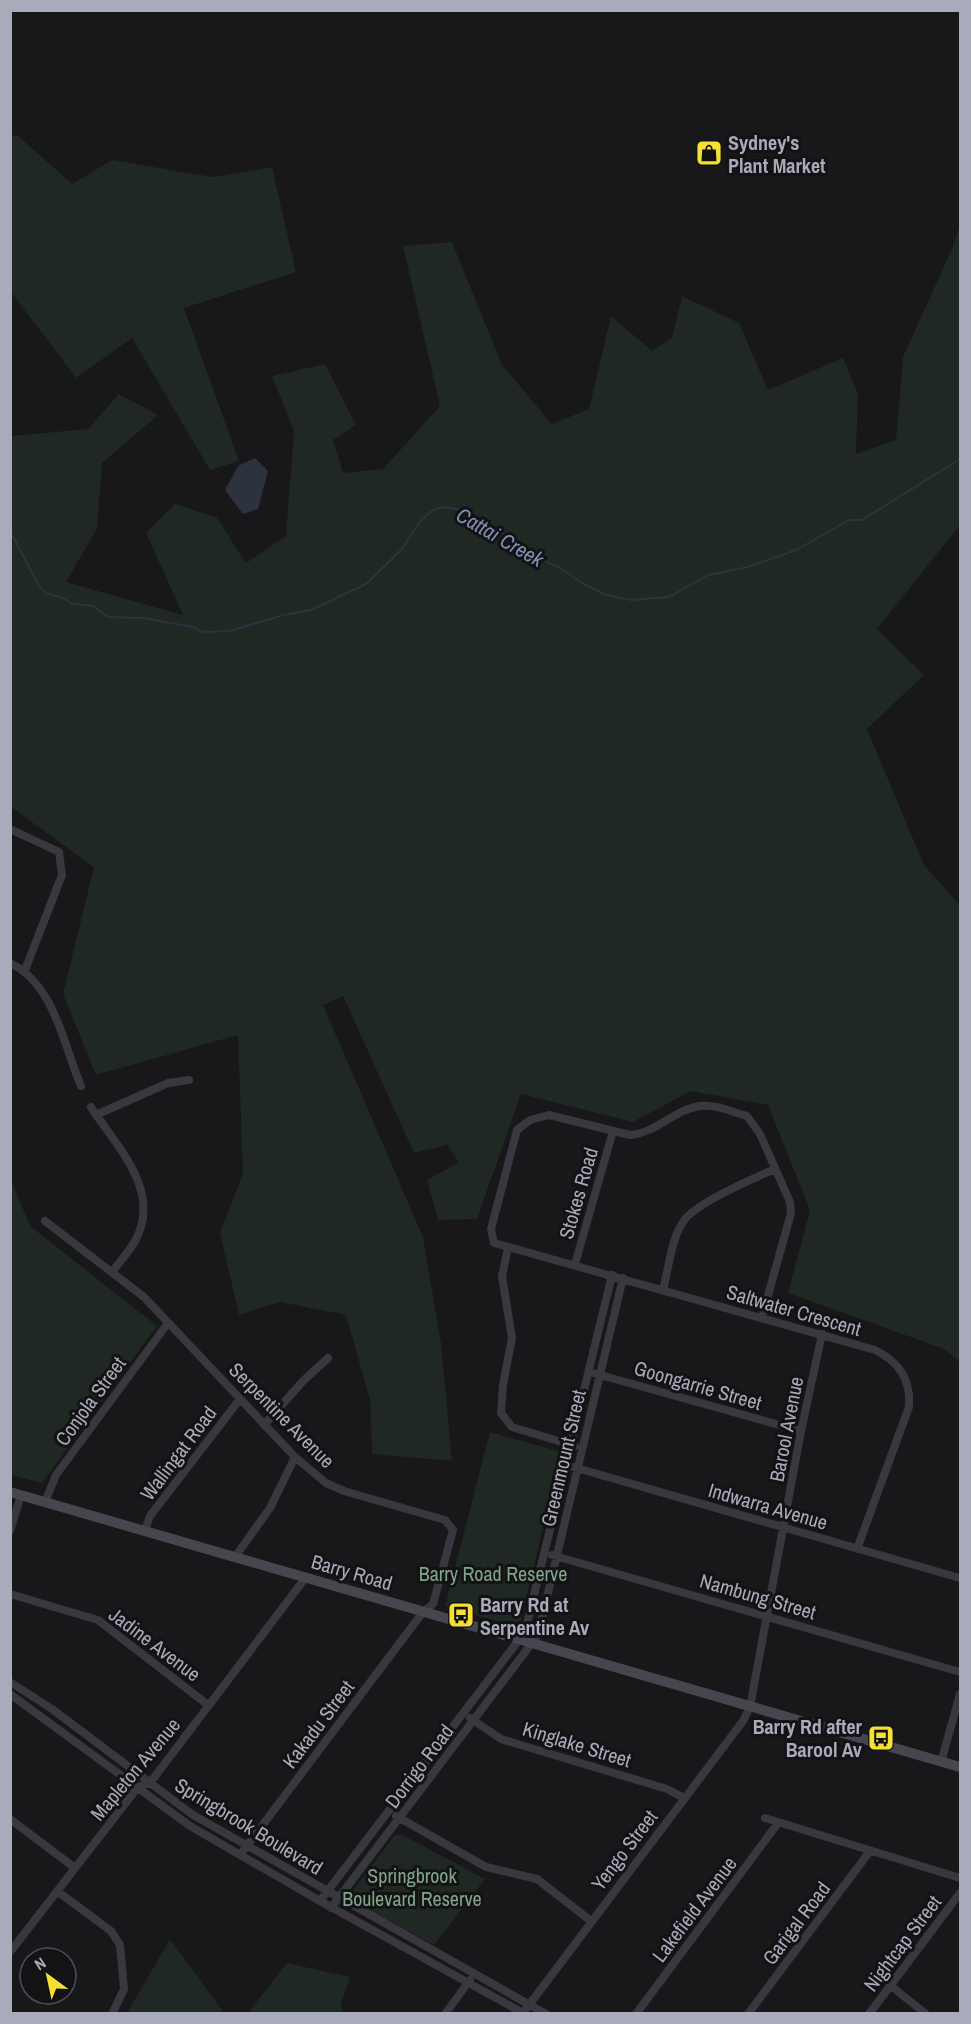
<svg xmlns="http://www.w3.org/2000/svg" width="971" height="2024" viewBox="0 0 971 2024" font-family="'Archivo Narrow',sans-serif">
<rect width="100%" height="100%" fill="#18171a"/>
<path fill="#1f2822" d="M17,135L72,184L112,160L213,177L272,167L296,272L184,308L239,461L210,470L132,338L76,378L11,292L10,136Z
M960,223V525L877,629L924,675L867,729L924,865L960,905V1363L944,1349L788,1293L810,1210L768,1105L691,1091L633,1122L521,1094L477,1219L438,1220L427,1180L459,1162L447,1145L414,1153L343,996L323,1005L423,1237L441,1343L452,1461L372,1454L370,1400L346,1315L280,1302L239,1315L220,1233L243,1173L238,1035L96,1075L63,994L94,867L11,807V436L88,429L119,394L158,415L102,463L97,529L66,582L183,615L146,533L175,504L217,518L246,563L286,536L294,431L272,376L325,364L356,425L333,440L343,473L383,469L440,406L403,246L452,242L502,365L552,424L589,409L611,316L652,351L672,338L682,296L739,323L768,390L843,358L858,394L856,454L896,440L903,357L955,242Z
M10,1177L30,1226L157,1326L42,1483L11,1475Z
M490,1432L561,1452L519,1628L445,1606Z
M401,1834L485,1879L434,1945L351,1900L350,1894L394,1836Z
M170,1939L224,2013H127Z
M287,1963L350,1977L341,2004L343,2013H248Z"/>
<path fill="#2d333e" d="M255,458L268,471L258,509L243,514L225,490L238,466Z"/>
<g fill="none" stroke-linecap="round" stroke-linejoin="round">
<path stroke="#2d333e" stroke-width="2" d="M10,531L39,586L47,594L61,597L73,604L93,606L108,617L143,618L193,627L203,632L229,631L284,615L311,610L366,584L401,550L421,520L433,510L444,507L461,510L501,533L521,550L560,568L582,583L606,595L631,600L669,597L708,575L748,567L796,550L849,520H862L960,459"/>
<path stroke="#39383f" stroke-width="8" d="M10,829L59,852L62,875L25,970
M10,963C55,985 63,1044 81,1086
M91,1107C116,1146 163,1191 135,1241C129,1252 120,1261 113,1271
M96,1115L168,1083L189,1080
M45,1221L144,1297L295,1457L326,1483L344,1491L445,1520L453,1530L433,1604L423,1612L240,1855
M508,1248L502,1276L512,1338L503,1385L501,1413L512,1427L575,1446
M575,1264L613,1131
M663,1290C669,1268 671,1236 686,1218C700,1201 754,1178 775,1169
M762,1317L791,1213L790,1202L760,1134L747,1116C732,1112 715,1104 700,1106C675,1109 657,1133 630,1135L549,1115L530,1120L517,1130L491,1229L494,1243L875,1350C899,1362 911,1379 909,1407L857,1549
M593,1373L801,1431
M264,1425L303,1381L328,1358
M573,1467L960,1578
M45,1502L56,1475L168,1323
M145,1530L150,1516L240,1399
M10,1531L21,1495
M552,1555L960,1672
M235,1557L270,1508L295,1457
M10,1594L98,1620L208,1705
M10,1682L52,1709L193,1815L546,2014
M10,1694L190,1826L320,1901L525,2014
M470,1718L501,1739L667,1789L684,1798
M941,1762L960,1694
M396,1816L486,1867L537,1879L591,1921
M765,1818L960,1878
M10,1819L75,1868
M57,1891L111,1931L120,1945L124,1989L112,2014
M320,1901L525,1632L612,1275
M331,1908L538,1635L623,1278
M10,1952L138,1787L150,1783L306,1577
M891,1986L926,2014
M523,2013L743,1721L750,1707L801,1431L822,1334
M445,2014L470,1980
M636,2014L778,1823
M748,2014L870,1851
M869,2014L960,1893"/>
<path stroke="#46464f" stroke-width="10" d="M10,1492L960,1767"/>
</g>
<defs>
<symbol id="shop-square" viewBox="-11 -11 22 22"><rect x="-9" y="-9" width="18" height="18" rx="4" fill="#f6e033" stroke="#131215"/><path d="M-5-2.5h2.3a2.7 3.5 0 0 1 5.4 0H5L5.5 6h-11ZM-1.5-2.5h3a1.5 2.3 0 0 0-3 0Z" fill="#111"/></symbol>
<symbol id="bus-square" viewBox="-11 -11 22 22"><rect x="-9" y="-9" width="18" height="18" rx="4" fill="#f6e033" stroke="#131215"/><path d="M-5-6H5V4H4V6H2V4H-2V6H-4V4H-5ZM-3.5-4V0h7V-4ZM-3.5 1.2v1.5H-2V1.2ZM2 1.2v1.5H3.5V1.2Z" fill="#111"/></symbol>
</defs>
<g fill-rule="evenodd">
<use href="#shop-square" x="694" y="138" width="30" height="30"/>
<use href="#bus-square" x="446" y="1600" width="30" height="30"/>
<use href="#bus-square" x="866" y="1723" width="30" height="30"/>
</g>
<g text-anchor="middle" dominant-baseline="central" stroke-width="6" stroke-linejoin="round" paint-order="stroke">
<g font-size="20" font-weight="bold" fill="#a9abba" stroke="#131215" text-anchor="start">
<text x="728" y="142">Sydney's<tspan x="728" dy="23">Plant Market</tspan></text>
<text x="480" y="1604">Barry Rd at<tspan x="480" dy="23">Serpentine Av</tspan></text>
<text x="862" y="1726" text-anchor="end">Barry Rd after<tspan x="862" dy="23">Barool Av</tspan></text>
</g>
<g font-size="20" fill="#a9abba" stroke="#131215">
<text transform="translate(578 1193) rotate(-74)">Stokes Road</text>
<text transform="translate(794 1310) rotate(16)">Saltwater Crescent</text>
<text transform="translate(698 1385) rotate(16)">Goongarrie Street</text>
<text transform="translate(90 1401) rotate(-54)">Conjola Street</text>
<text transform="translate(282 1415) rotate(45)">Serpentine Avenue</text>
<text transform="translate(786 1429) rotate(-79)">Barool Avenue</text>
<text transform="translate(178 1453) rotate(-53)">Wallingat Road</text>
<text transform="translate(563 1458) rotate(-77)">Greenmount Street</text>
<text transform="translate(768 1506) rotate(16)">Indwarra Avenue</text>
<text transform="translate(352 1572) rotate(16)">Barry Road</text>
<text transform="translate(758 1596) rotate(16)">Nambung Street</text>
<text transform="translate(155 1644) rotate(37)">Jadine Avenue</text>
<text transform="translate(318 1724) rotate(-53)">Kakadu Street</text>
<text transform="translate(577 1744) rotate(17)">Kinglake Street</text>
<text transform="translate(419 1766) rotate(-53)">Dorrigo Road</text>
<text transform="translate(135 1769) rotate(-50)">Mapleton Avenue</text>
<text transform="translate(249 1826) rotate(31)">Springbrook Boulevard</text>
<text transform="translate(624 1850) rotate(-53)">Yengo Street</text>
<text transform="translate(694 1909) rotate(-53)">Lakefield Avenue</text>
<text transform="translate(796 1923) rotate(-53)">Garigal Road</text>
<text transform="translate(902 1943) rotate(-53)">Nightcap Street</text>
</g>
<g font-size="20" fill="#80a58a" stroke="#131215">
<text x="493" y="1573">Barry Road Reserve</text>
<text x="412" y="1875">Springbrook<tspan x="412" dy="23">Boulevard Reserve</tspan></text>
</g>
<g font-size="21" font-style="italic" fill="#8090b5" stroke="#131215">
<text transform="translate(500 537) rotate(30)">Cattai Creek</text>
</g>
</g>
<rect width="971" height="2024" fill="none" stroke="#a9abba" stroke-width="24"/>
<g transform="translate(48 1976) rotate(327)"><circle r="28" fill="#131215" stroke="#4f4f57" stroke-width="1.5"/>
<path d="M0-4.5L10 22L0 15L-10 22Z" fill="#f6e033"/>
<text y="-9" font-size="16" font-weight="bold" text-anchor="middle" fill="#a9abba">N</text>
</g>
</svg>
